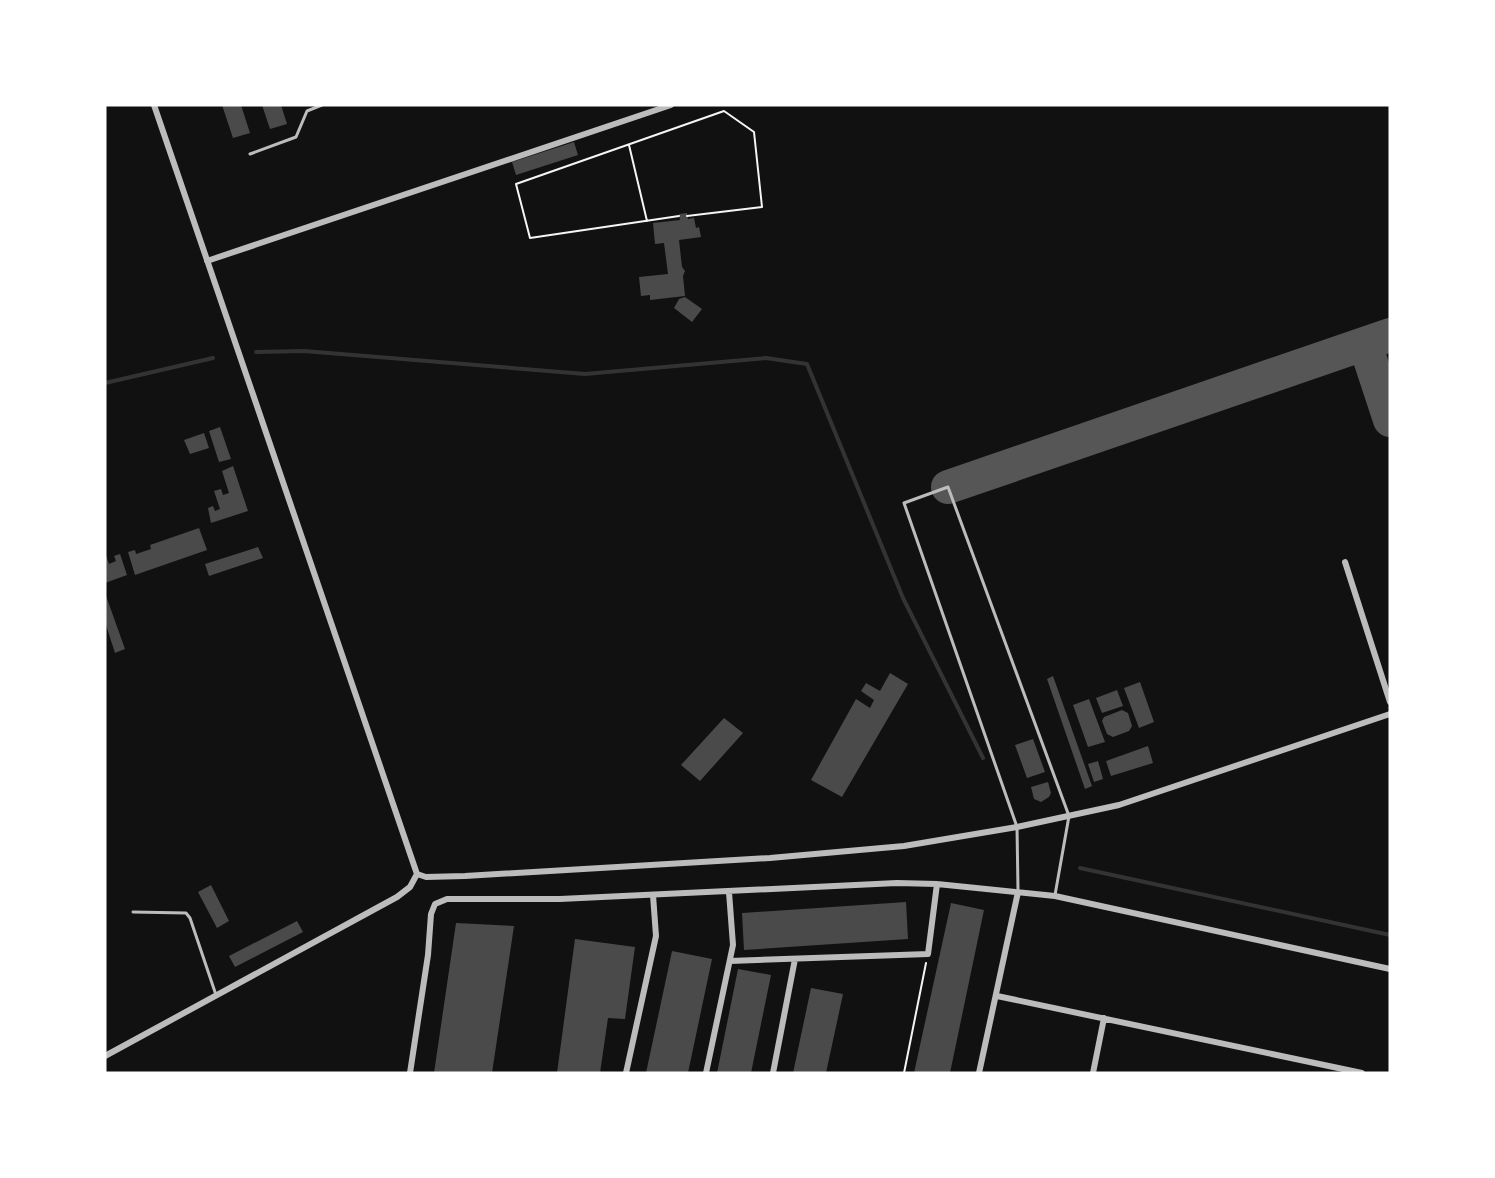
<svg xmlns="http://www.w3.org/2000/svg" width="1495" height="1178" viewBox="0 0 1495 1178" font-family="'DM Sans',sans-serif">
<rect width="100%" height="100%" fill="#111"/>
<g fill="none" stroke-linecap="round" stroke-linejoin="round">
<path stroke="#333" stroke-width="4" d="M256,352L304,351L585,374L766,358L807,364L903,598L983,758
M105,383L213,358
M1080,868L1390,935"/>
<path stroke="#565656" stroke-width="34" d="M1365,344L1390,420
M948,487L1390,335"/>
</g>
<path fill="#4a4a4a" d="M222,105H241L250,133L233,138Z
M262,105H281L287,124L270,129Z
M574,142L578,155L516,175L512,162Z
M687,213L688,219L694,218L696,228L699,227L701,237L679,240L682,267L685,271L683,276L685,296L650,300V295L641,296L639,277L668,274L664,243L655,244L653,223L680,220L679,214Z
M685,297L702,309L692,322L674,308L679,299Z
M220,427L231,459L219,462L209,431Z
M204,433L209,448L190,454L184,440Z
M233,466L248,511L211,523L208,508L213,506L215,511L220,509L214,491L221,489L223,495L229,493L222,471Z
M199,528L207,550L135,575L128,552L135,550L136,554L151,549L150,545Z
M258,547L263,558L209,576L205,564Z
M105,552L109,564L116,561L114,556L120,554L127,575L105,583Z
M105,593L125,649L115,653L105,622Z
M890,673L908,684L842,797L811,780L856,699L870,708L874,700L861,691L866,683L880,691Z
M1053,676L1092,786L1085,789L1047,679Z
M1140,682L1154,722L1139,728L1124,688Z
M1117,690L1123,706L1102,713L1096,698Z
M1089,699L1105,742L1088,747L1073,705Z
M1122,710L1128,713L1132,726L1129,731L1113,737L1107,734L1102,721L1104,717Z
M724,718L743,733L700,781L681,765Z
M1033,739L1045,772L1027,778L1015,745Z
M1148,746L1153,763L1111,776L1106,761Z
M1098,761L1103,779L1094,782L1088,764Z
M1048,782L1051,793L1049,797L1041,802L1034,799L1031,787Z
M211,885L229,921L217,928L198,892Z
M906,902L908,939L744,950L742,913Z
M951,903L984,910L950,1073H914Z
M297,921L303,932L235,967L229,956Z
M456,923L514,926L492,1073H434Z
M575,939L635,947L625,1019L608,1018L600,1073H557Z
M672,951L712,959L688,1073H646Z
M738,969L771,975L751,1073H717Z
M811,988L843,994L826,1073H793Z"/>
<g fill="none" stroke-linecap="round" stroke-linejoin="round">
<path stroke="#f5f5f5" stroke-width="2" d="M629,145L647,221
M679,216L530,238L516,184L724,111L754,132L762,207L687,216
M904,1073L926,963"/>
<path stroke="#bcbcbc" stroke-width="3" d="M250,154L296,137L307,111L322,105
M1018,890L1017,827L904,503L948,487L1069,816L1055,895
M133,912L186,913L190,918L216,995"/>
<path stroke="#bcbcbc" stroke-width="6" d="M207,261L671,105
M1345,562L1390,702
M417,874L426,877L465,876L770,858L904,846L1017,827L1119,805L1390,714
M730,961L928,954L937,884
M997,996L1362,1073
M105,1056L397,897L410,887L417,874L154,105
M410,1073L428,955L431,914L435,904L447,899H560L897,883L937,884L1055,896L1390,969
M626,1073L656,936L653,895
M706,1073L733,945L729,892
M773,1073L795,959
M979,1073L1018,892
M1093,1073L1104,1018"/>
</g>
<rect width="1495" height="1178" fill="none" stroke="#ffffff" stroke-width="213"/>
</svg>
